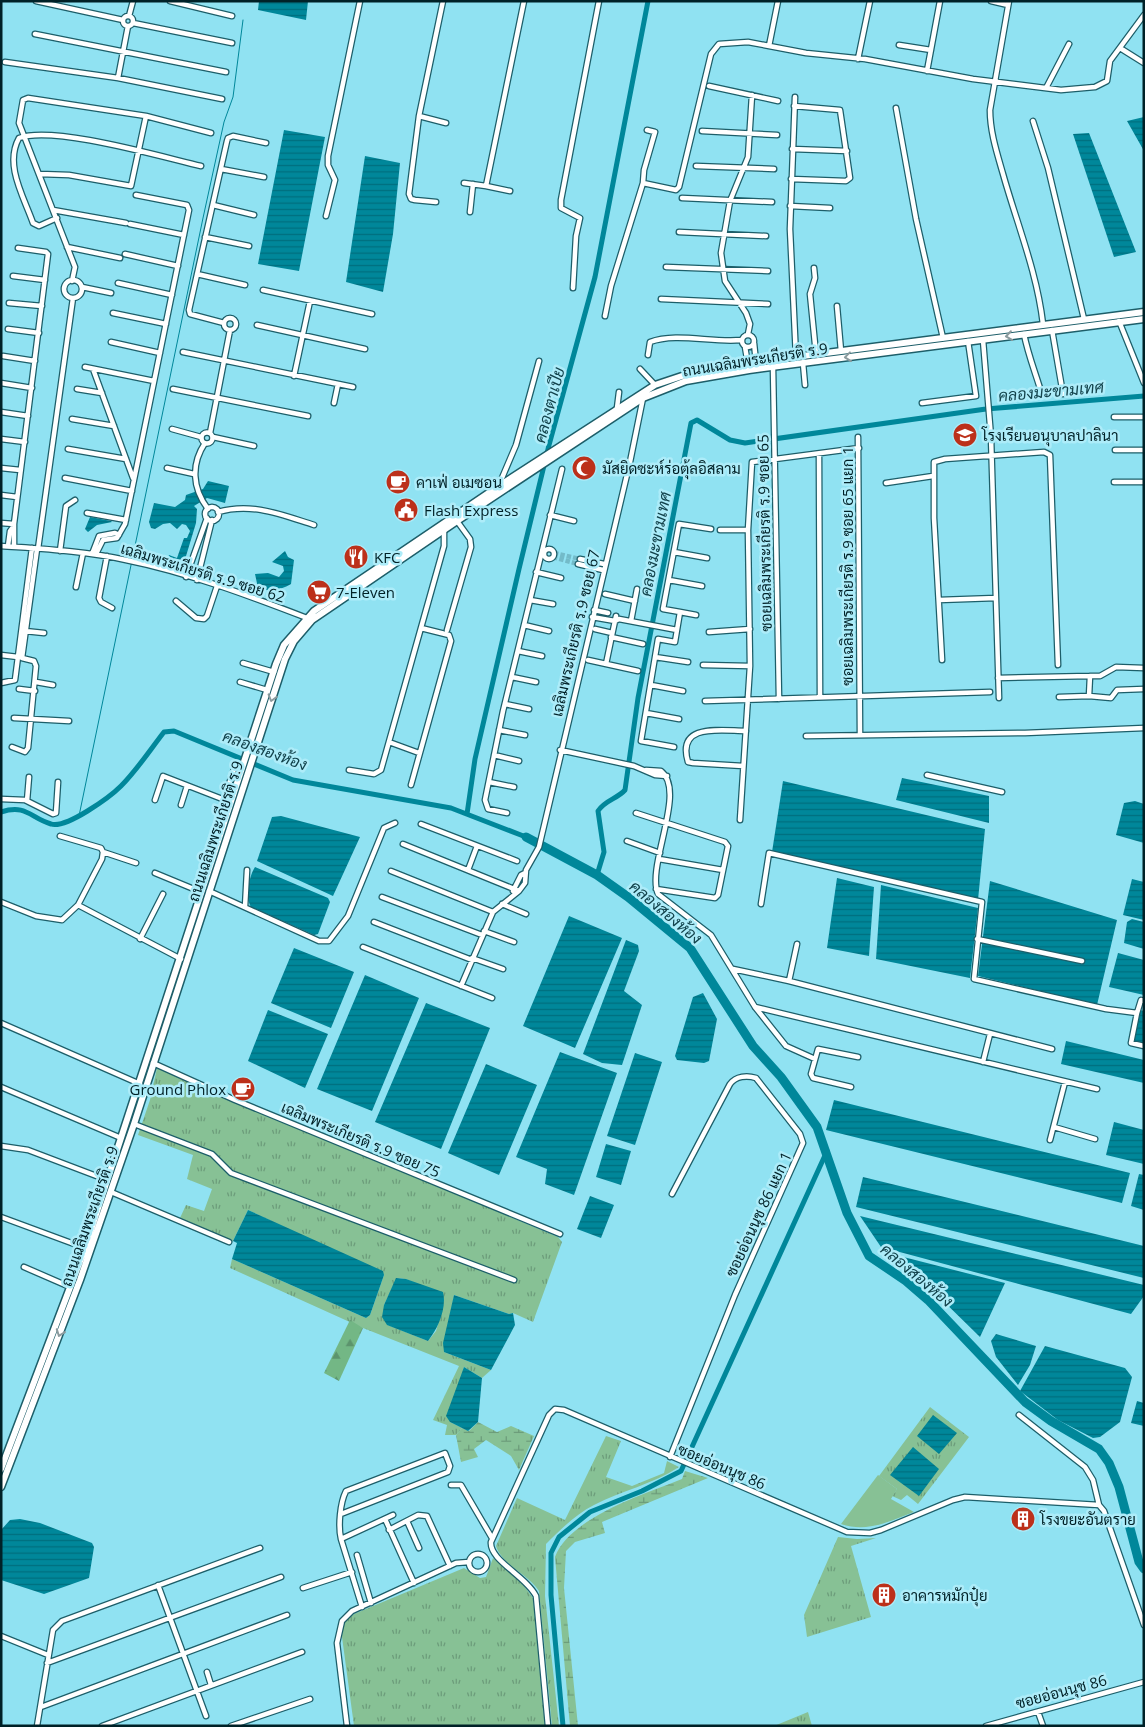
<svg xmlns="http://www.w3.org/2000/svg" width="1145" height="1727" viewBox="0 0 1145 1727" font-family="'Open Sans',Sarabun,sans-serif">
<defs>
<pattern id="grass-tufts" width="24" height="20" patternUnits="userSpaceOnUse" patternTransform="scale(1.25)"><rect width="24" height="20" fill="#87c195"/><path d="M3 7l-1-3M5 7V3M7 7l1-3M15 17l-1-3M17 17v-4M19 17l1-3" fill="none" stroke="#6c9c7a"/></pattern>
<pattern id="forest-firs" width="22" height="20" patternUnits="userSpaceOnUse" patternTransform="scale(1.25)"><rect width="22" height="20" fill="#73b785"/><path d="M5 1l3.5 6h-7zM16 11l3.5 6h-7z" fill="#5c946d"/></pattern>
<pattern id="wetland-marsh" width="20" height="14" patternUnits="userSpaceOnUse" patternTransform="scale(1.25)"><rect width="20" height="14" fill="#87c195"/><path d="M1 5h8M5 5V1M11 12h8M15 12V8" fill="none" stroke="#6c9c7a"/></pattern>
<pattern id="water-rules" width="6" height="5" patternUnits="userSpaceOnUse" patternTransform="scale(1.25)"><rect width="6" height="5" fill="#00879a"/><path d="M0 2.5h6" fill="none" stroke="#006e7e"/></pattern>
</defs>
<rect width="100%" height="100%" fill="#90e2f2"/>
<path fill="url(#grass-tufts)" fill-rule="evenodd" d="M157,1068L558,1237L562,1242L533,1322L513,1313L509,1314L454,1295L444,1352L491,1370L482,1378L464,1367L450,1422L462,1428L456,1435H445L447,1425L433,1420L459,1366L363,1328L230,1268L232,1259L366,1318L370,1315L384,1275L248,1210L233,1241L180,1218L186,1205L204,1211L212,1189L187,1179L193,1155L138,1135L150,1100ZM397,1278C419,1279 428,1294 442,1310L436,1331L428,1341L388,1325L384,1305Z
M930,1407L969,1437L918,1504L907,1495L901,1500L892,1496L897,1489L879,1476Z
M606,1436L621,1441L606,1477L632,1486L664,1473L667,1461L679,1467C653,1484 621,1491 594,1505C576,1514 560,1530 546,1544L545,1596L559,1726H552L539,1591C528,1574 502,1565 496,1546L517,1498L565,1520Z
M838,1537L857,1539L876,1538L851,1546L871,1617L807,1637L804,1615Z
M493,1558L519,1579L533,1598L545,1726H354L342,1637L343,1623L354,1614L464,1568L480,1578L486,1577Z
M808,1712L812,1726H774Z"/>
<path fill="url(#forest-firs)" d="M350,1320L363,1328L339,1381L324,1373Z"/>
<path fill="url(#wetland-marsh)" d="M478,1422L497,1432L511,1426L534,1436L519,1470L511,1456L486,1440L474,1449L478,1457L461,1462L456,1435L462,1428L469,1431Z
M685,1471L708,1478L602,1522L605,1533L575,1542L566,1551L564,1588L578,1726H570L555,1557C570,1517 645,1494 682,1479Z"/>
<path fill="#87c195" d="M878,1475L897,1489L891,1499L914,1512C890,1521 868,1533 841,1524Z"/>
<path fill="url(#water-rules)" d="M259,1H308L306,20L258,10Z
M1144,117V151L1127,121Z
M284,130L325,137L299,271L258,264Z
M1089,133L1136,252L1114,257L1073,134Z
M365,156L400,163L393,234L383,292L346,282Z
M208,481L229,486L225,503L207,498L194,506L197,509L196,523L183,566L180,568L166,563L169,555L177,558L184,538H187L190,531L186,525L182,524L177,529L170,523L163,524L155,529L151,528L149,522L154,503L175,507L185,500L186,495L203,489Z
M90,517L111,521L112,522L97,525L88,532L85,529Z
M285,551L288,557L294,560L291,584C282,590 268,592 258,588L255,574L268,573L279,577L284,571L283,566L272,562Z
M902,778L989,796V823L896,800Z
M783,781L985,829L978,900L772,852Z
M1135,801L1144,804V843L1116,835L1124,803Z
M281,816L360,837L333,896L257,861L272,817Z
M255,867L328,898L330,902L318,934L314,935L251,907C245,898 249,876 255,867Z
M837,878L874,887L869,956L827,948Z
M1132,879L1144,882V920L1123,915Z
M990,881L1117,920L1097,1005L978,976Z
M881,885L978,908L970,978L876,959Z
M569,916L622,938L575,1048L523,1026Z
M1132,919L1144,922V949L1124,943L1127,922Z
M626,940L638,945L639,951L624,991L642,1005L622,1065L602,1063L583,1054Z
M294,948L354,972L331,1028L271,1003Z
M1118,953L1144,960V995L1109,987Z
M365,975L419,998L372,1111L317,1089Z
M703,993L717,1019L709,1061L704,1063L677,1060L675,1056L693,997Z
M426,1003L490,1028L441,1149L375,1122Z
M268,1010L328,1034L305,1088L248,1061Z
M1140,1010L1144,1011V1046L1131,1043Z
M1066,1041L1144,1060V1083L1061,1064Z
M560,1052L617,1073L574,1195L545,1184L547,1169L516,1157Z
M635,1053L662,1062L635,1145L607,1136Z
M486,1064L537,1085L499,1175L448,1153Z
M834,1100L1130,1173L1122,1203L826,1130Z
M1114,1122L1144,1130V1164L1106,1155Z
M606,1144L631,1151L621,1185L596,1177Z
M1139,1174L1144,1175V1210L1131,1206Z
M863,1177L1144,1246V1278L856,1207Z
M590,1196L614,1205L601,1238L577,1229Z
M248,1210L383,1271L384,1275L370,1315L366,1318L232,1259L237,1243L233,1241Z
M860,1216L1144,1285V1296L1131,1314L881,1247Z
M880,1251L1005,1283L980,1337L930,1288Z
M396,1278L406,1279L443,1292C447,1308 438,1329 428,1341L387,1325L382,1317L384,1305Z
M454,1295L509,1314L513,1313L515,1325L491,1370L444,1352L443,1343Z
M996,1334L1036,1346L1030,1365L1018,1385L996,1357L991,1341Z
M1045,1346L1125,1368L1132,1377L1120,1422L1100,1437L1093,1438L1058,1420L1020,1391Z
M464,1367L482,1378L478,1422L468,1431L450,1422L446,1416Z
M1137,1401L1144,1403V1426L1131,1423Z
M933,1415L957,1433L939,1454L917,1436Z
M913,1447L939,1469L919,1496L890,1475Z
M20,1519L40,1523L92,1543L94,1547L89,1578L44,1594L1,1580V1530L10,1520Z"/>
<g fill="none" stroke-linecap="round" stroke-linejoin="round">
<path stroke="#00879a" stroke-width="1" d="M79,816L203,218L224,122L233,97L243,20"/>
<path stroke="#00879a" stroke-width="5" d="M1,812C27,804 30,818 51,824C66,829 110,797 121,786C137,770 150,750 164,732L174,731L293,780L451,808L526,837
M467,814L475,759L519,569L549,445L595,277L648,1
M597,875L604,852L598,811C605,800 617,799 625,790L638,698L691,423L697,420L730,440L745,443L986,409L1144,396
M563,1726L551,1595V1553L559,1537L590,1512L642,1491L681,1471L827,1151"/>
<path stroke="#00879a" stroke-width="9" d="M526,837L597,875L628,897L690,948L753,1046L781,1077L817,1127L847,1213L869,1256L906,1281L928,1300L1025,1402L1051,1421L1099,1449L1109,1463L1119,1487L1139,1562L1144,1569"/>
<path stroke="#73bbc9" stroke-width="4.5" stroke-dasharray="4.5 2" stroke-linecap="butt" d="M554,553L580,559
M553,557L578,564"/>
<defs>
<path id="street" d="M36,1L123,20
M170,1L232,16
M991,1L1008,5
M1009,1L990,110C990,132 997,153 1003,174C1017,224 1037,272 1043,324
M129,16L133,1
M123 21a5 5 0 1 1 10 0a5 5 0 1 1-10 0Z
M133,23L232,43
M35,34L226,72
M899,45L931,50
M769,46L778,1
M1120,48L1144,63
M858,59L870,1
M5,62L118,78L222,99
M927,71L940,1
M118,78L128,26
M709,86L778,101
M1046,88L1069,44
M795,97L790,229L796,357
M896,108L916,219L943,338
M419,116L446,123
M1033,121L1048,168L1084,319
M702,131L777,135
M792,149L847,151
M696,166L774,169
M221,169L264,177
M40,174L69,175L131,186L146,116
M791,179L846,181L850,178L840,110L794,106
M464,183L486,186
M643,183L644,170L655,132L647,130
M510,191L486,186L524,1
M682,198L772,202
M436,202L415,200L411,199L409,194L419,116L443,1
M213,205L254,215
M790,206L830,208
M53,210L126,223
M470,212L473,184
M326,216L335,180L328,165V156L360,1
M57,218L39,226L33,223C24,197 4,165 19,138C53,125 162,157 201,166
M130,224L184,235
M679,232L766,236
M205,237L249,246
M67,247L120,258
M125,254L178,266
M666,267L768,271
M814,268L815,278L810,294L816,354
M197,274L245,285
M13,276L45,280
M64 289a9 9 0 1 1 18 0a9 9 0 1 1-18 0Z
M72,281L75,267L19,123L23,100L28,98L146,116L211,133
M118,283L172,295
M82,287L111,293
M573,288L576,236L580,218L561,208V200L599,1
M263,290L372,314
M661,299L768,304
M9,303L42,306
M837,306L841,351
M113,313L166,324
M605,316L611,286L643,183L676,190L679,187L711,54L719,44L748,42L806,53L865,59L973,79L1061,90L1095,87L1107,81L1110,61L1144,15
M224 324a6 6 0 1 1 12 0a6 6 0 1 1-12 0Z
M1119,321L1144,383
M224,323L190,314L189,310L227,141L228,138L233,136L266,143
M257,325L365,349
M8,329L39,333
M1052,330L1063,394
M748,334L750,324L746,313L725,281L721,253L730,201L748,157L752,95
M1024,334C1028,355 1036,374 1042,395
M742 341a6 6 0 1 1 12 0a6 6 0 1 1-12 0Z
M983,340L991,437L999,698
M111,342L160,353
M754,343L756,362
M745,347L748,364
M183,352L353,387
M648,355L650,342C676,332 712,343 741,340
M3,356L35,361
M803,363L805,385
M85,367L154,381
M773,367L779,699
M93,369L133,478
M640,369L655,385
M294,376L310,301
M1,383L32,388
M77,389L102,393
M173,389L308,416
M334,403L338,384
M922,403L976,396L968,341
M617,408L619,392
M1,412L28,416
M1114,417H1144
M72,419L114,426
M172,429L201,437
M201.5 438a5.5 5.5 0 1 1 11 0a5.5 5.5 0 1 1-11 0Z
M210,433L230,330
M213,437L254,446
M858,437L860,735
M1,439L25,442
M205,443C191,464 192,488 208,509
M68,449L126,459
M1115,450H1144
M819,454L820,697
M1,468L20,470
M167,468L194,474
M65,478L132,491
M1114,482H1144
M886,483L933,476
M499,485L516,445L539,361
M1,495L17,497
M205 514a7 7 0 1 1 14 0a7 7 0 1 1-14 0Z
M218,512C252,502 282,515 314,525
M87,513L126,520
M550,515L574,521
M1,523L14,524
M720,530H748
M1,546C43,549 85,551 126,560C186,572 250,596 307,618
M8,546L10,531L13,527
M14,547V524L48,254L46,252L18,248
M38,549L73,298
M544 554a5 5 0 1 1 10 0a5 5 0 1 1-10 0Z
M60,551L66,506L75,500
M674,552L707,558
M92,554L99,536L115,533L119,535
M96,554L103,540L117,538L125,524L189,210L187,205L136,195
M107,556L99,598L101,602L112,608
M580,559L604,564
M578,564L603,570
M536,572L561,578
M186,577L207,518
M197,580L212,520
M669,580L702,586
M76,587L83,553
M605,594L635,601
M530,600L553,604
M939,600L996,598
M176,601L196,618L204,619L207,616L217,586
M594,610L608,613
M680,612L696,615
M592,617L615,621L619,619L677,630L680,612L663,609L679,524L711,529
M631,621L637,589
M524,625L549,631
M595,629L612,633
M447,630L471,547L470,539L457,521
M25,631L44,633
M709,632L750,629
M611,637L643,644
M518,651L542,656
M1,655L18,657
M655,657L688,662
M588,660L638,671
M942,660L934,518V462L945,459L1044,452L1050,455L1058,665
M243,663L274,672
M606,664L616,616
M703,665L750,666
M512,677L536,682
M998,678L1090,676H1100L1116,667L1144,668
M36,682L53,685
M240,682L267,690
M1,683L15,680L32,548
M651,685L683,691
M19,689L35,691
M1089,696L1090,676
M1059,697L1089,696L1111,698L1117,690L1144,689
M705,701L990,692
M505,704L529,709
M646,713L679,719
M14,718L69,721
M499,730L525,735
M806,736L1025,733L1144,728
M389,742L419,753
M12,747L25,752L28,748L36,666L34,661L22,658L37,549
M674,747L641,741L658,639L675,642L677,630
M560,750L634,766L655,775L667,776
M494,755L519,761
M743,766L693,763L688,762C676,722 722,731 746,731
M349,770L374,774L381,770L444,546V530
M646,770L661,771C687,791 646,866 658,894L711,935L755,1007L786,1046L815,1059
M927,775L1002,792
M489,782L514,787
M411,785L451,641L449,635L421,628
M1,799L25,800L53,814L56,813L58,782
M224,799L234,769
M155,800L163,776L230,802
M27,801L29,777
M181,805L187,786
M507,813L488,809L485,800L503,711L562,469
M636,813L725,842L728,846L718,895L715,898L656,889
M740,820L750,666L748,530L752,462L859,448
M421,824L517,861
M627,841L660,853
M403,844L519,891
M103,852L136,863
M659,859L723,870
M468,870L477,846
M391,871L493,912
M155,873L201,892
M209,891L319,941H329L348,916L384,828L395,823
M513,891L521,875L525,873
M382,897L482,935
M1,902L36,916L62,920L78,905L102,859L103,852L101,848L60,836
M502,904L526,914
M761,904L769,853L982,902L974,979L1106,1009L1137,1013L1141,1000L1144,1001
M78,905L181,959
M245,907L247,870
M374,922L472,960
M484,931L514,942
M140,939L163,894
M977,939L1082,961
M363,947L492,998
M472,958L503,969
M733,969L789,981L1052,1049
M789,981L797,944
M461,986L493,912L519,891L525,883L526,870L539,847L630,462L643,398
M755,1007L1097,1089
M1137,1013L1131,1043L1144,1046
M1,1023L140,1084
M983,1062L990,1034
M153,1063L235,1100L560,1234
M1,1087L121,1138
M851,1087L813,1078L811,1074L818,1049L858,1057
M134,1124L212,1154L231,1173L514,1280
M1054,1127L1095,1139
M1050,1140L1065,1082
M1,1146L28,1150L107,1180
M111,1192L229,1242
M1,1217L85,1248
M24,1267L70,1287
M1019,1415L1085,1467L1093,1480L1099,1505
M670,1457L735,1295L803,1143L800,1134L756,1078C747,1075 736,1076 730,1084L672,1194
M451,1485H461L492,1538
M341,1514L448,1472L450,1466L445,1453L346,1491C340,1503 338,1526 341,1539L393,1515
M385,1519L414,1583
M407,1521L419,1548
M389,1530L418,1515L427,1516L450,1566
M341,1539L362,1607
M469 1563a9 9 0 1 1 18 0a9 9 0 1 1-18 0Z
M357,1555L371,1603
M158,1585L206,1716
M303,1588L352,1572
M1,1636L48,1655
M47,1663L281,1577
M207,1672L211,1685
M41,1707L287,1615
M1038,1712L1043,1726
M37,1726L53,1630L62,1621L260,1548
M102,1726L302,1652
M231,1726L310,1699
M347,1726L337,1643L342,1621L352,1611L456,1563L469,1562
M548,1726L536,1596C526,1576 489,1560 491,1542L549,1415L555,1409L564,1410L847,1532L870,1533L881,1530L953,1500L965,1497L1099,1505L1104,1511L1144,1625
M986,1726L1144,1682"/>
<path id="secondary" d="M1,1469L85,1248L276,664L284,645L314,611L499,486L655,385L688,374L756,362L1144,312
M1,1487L80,1280L134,1124L285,659L294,641L312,620L457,521L643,398L686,381L749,370L1144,319"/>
</defs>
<use href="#street" stroke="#1d5e69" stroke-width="7"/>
<use href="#secondary" stroke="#1d5e69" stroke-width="9"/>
<use href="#street" stroke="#fff" stroke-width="4.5"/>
<use href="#secondary" stroke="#fff" stroke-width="6"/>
</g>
<defs><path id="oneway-chevron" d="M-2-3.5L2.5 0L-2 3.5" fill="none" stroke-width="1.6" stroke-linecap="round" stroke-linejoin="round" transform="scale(1.25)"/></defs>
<g stroke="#8c9b9e">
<use href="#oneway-chevron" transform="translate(1009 336) rotate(172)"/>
<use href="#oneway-chevron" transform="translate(848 357) rotate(173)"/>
<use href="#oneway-chevron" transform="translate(272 698) rotate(107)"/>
<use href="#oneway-chevron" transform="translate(60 1333) rotate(110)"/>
</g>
<defs>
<symbol id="school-disc" viewBox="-11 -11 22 22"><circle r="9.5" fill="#bc301a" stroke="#adecf9"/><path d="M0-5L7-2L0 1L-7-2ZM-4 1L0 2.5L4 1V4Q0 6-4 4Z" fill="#fff"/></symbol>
<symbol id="mosque-disc" viewBox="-11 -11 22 22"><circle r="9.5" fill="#bc301a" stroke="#adecf9"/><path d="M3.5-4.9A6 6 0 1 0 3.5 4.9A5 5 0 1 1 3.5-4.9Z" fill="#fff"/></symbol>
<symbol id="cafe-disc" viewBox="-11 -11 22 22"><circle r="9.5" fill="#bc301a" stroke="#adecf9"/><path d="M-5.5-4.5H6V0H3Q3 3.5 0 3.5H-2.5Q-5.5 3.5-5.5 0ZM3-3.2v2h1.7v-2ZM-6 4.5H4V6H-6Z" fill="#fff"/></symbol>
<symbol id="civic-disc" viewBox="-11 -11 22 22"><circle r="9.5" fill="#bc301a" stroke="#adecf9"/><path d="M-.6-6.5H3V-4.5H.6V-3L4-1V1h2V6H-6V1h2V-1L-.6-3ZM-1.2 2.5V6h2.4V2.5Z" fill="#fff"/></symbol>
<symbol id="restaurant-disc" viewBox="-11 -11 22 22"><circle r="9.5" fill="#bc301a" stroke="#adecf9"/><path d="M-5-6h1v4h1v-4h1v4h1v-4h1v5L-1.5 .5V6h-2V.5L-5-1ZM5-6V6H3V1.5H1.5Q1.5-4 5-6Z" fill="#fff"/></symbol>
<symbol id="supermarket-disc" viewBox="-11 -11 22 22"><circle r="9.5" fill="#bc301a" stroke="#adecf9"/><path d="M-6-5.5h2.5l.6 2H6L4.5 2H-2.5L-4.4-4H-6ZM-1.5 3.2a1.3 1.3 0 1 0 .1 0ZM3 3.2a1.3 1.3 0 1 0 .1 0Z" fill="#fff"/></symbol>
<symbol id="building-disc" viewBox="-11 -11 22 22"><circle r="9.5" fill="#bc301a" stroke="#adecf9"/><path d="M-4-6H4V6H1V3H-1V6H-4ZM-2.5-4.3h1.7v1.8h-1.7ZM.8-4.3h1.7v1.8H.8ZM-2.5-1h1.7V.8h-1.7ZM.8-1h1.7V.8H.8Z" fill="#fff"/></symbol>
</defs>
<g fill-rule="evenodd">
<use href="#school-disc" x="951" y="421" width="28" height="28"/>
<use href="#mosque-disc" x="570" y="454" width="28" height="28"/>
<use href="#cafe-disc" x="384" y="468" width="28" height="28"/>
<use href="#civic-disc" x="392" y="496" width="28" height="28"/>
<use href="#restaurant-disc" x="342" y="543" width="28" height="28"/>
<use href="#supermarket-disc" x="305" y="578" width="28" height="28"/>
<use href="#cafe-disc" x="229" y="1075" width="28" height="28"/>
<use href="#building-disc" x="1009" y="1505" width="28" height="28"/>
<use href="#building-disc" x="870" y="1581" width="28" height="28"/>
</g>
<g text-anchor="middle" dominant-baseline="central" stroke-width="5" stroke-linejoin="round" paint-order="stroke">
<g font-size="15" fill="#002127" stroke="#adecf9">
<text transform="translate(755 359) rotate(-9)">ถนนเฉลิมพระเกียรติ ร.9</text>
<text transform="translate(764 533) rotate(-91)">ซอยเฉลิมพระเกียรติ ร.9 ซอย 65</text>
<text transform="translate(847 566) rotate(-90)">ซอยเฉลิมพระเกียรติ ร.9 ซอย 65 แยก 1</text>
<text transform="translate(203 572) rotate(17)">เฉลิมพระเกียรติ ร.9 ซอย 62</text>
<text transform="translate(575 633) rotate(-77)">เฉลิมพระเกียรติ ร.9 ซอย 67</text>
<text transform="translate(215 831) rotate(-72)">ถนนเฉลิมพระเกียรติ ร.9</text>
<text transform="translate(361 1139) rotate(23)">เฉลิมพระเกียรติ ร.9 ซอย 75</text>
<text transform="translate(758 1214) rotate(-65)">ซอยอ่อนนุช 86 แยก 1</text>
<text transform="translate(89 1216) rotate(-71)">ถนนเฉลิมพระเกียรติ ร.9</text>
<text transform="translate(722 1466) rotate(23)">ซอยอ่อนนุช 86</text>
<text transform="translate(1061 1691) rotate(-15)">ซอยอ่อนนุช 86</text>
</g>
<g font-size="15" fill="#002127" stroke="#adecf9" text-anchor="start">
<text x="982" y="435">โรงเรียนอนุบาลปาลินา</text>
<text x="602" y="468">มัสยิดซะห์ร่อตุ้ลอิสลาม</text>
<text x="416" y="482">คาเฟ่ อเมซอน</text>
<text x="424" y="510">Flash Express</text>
<text x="374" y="557">KFC</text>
<text x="336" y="592">7-Eleven</text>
<text x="226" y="1089" text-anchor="end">Ground Phlox</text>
<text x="1040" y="1519">โรงขยะอันตราย</text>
<text x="902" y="1595">อาคารหมักปุ๋ย</text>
</g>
<g font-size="16" font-style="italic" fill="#12424b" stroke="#adecf9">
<text transform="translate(1051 391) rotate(-5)">คลองมะขามเทศ</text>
<text transform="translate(549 405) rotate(-75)">คลองตาเปีย</text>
<text transform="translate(655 544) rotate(-79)">คลองมะขามเทศ</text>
<text transform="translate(265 750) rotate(20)">คลองสองห้อง</text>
<text transform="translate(666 912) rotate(40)">คลองสองห้อง</text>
<text transform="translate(917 1275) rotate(40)">คลองสองห้อง</text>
</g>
</g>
<rect width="1145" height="1727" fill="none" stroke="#002127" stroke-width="5"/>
</svg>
